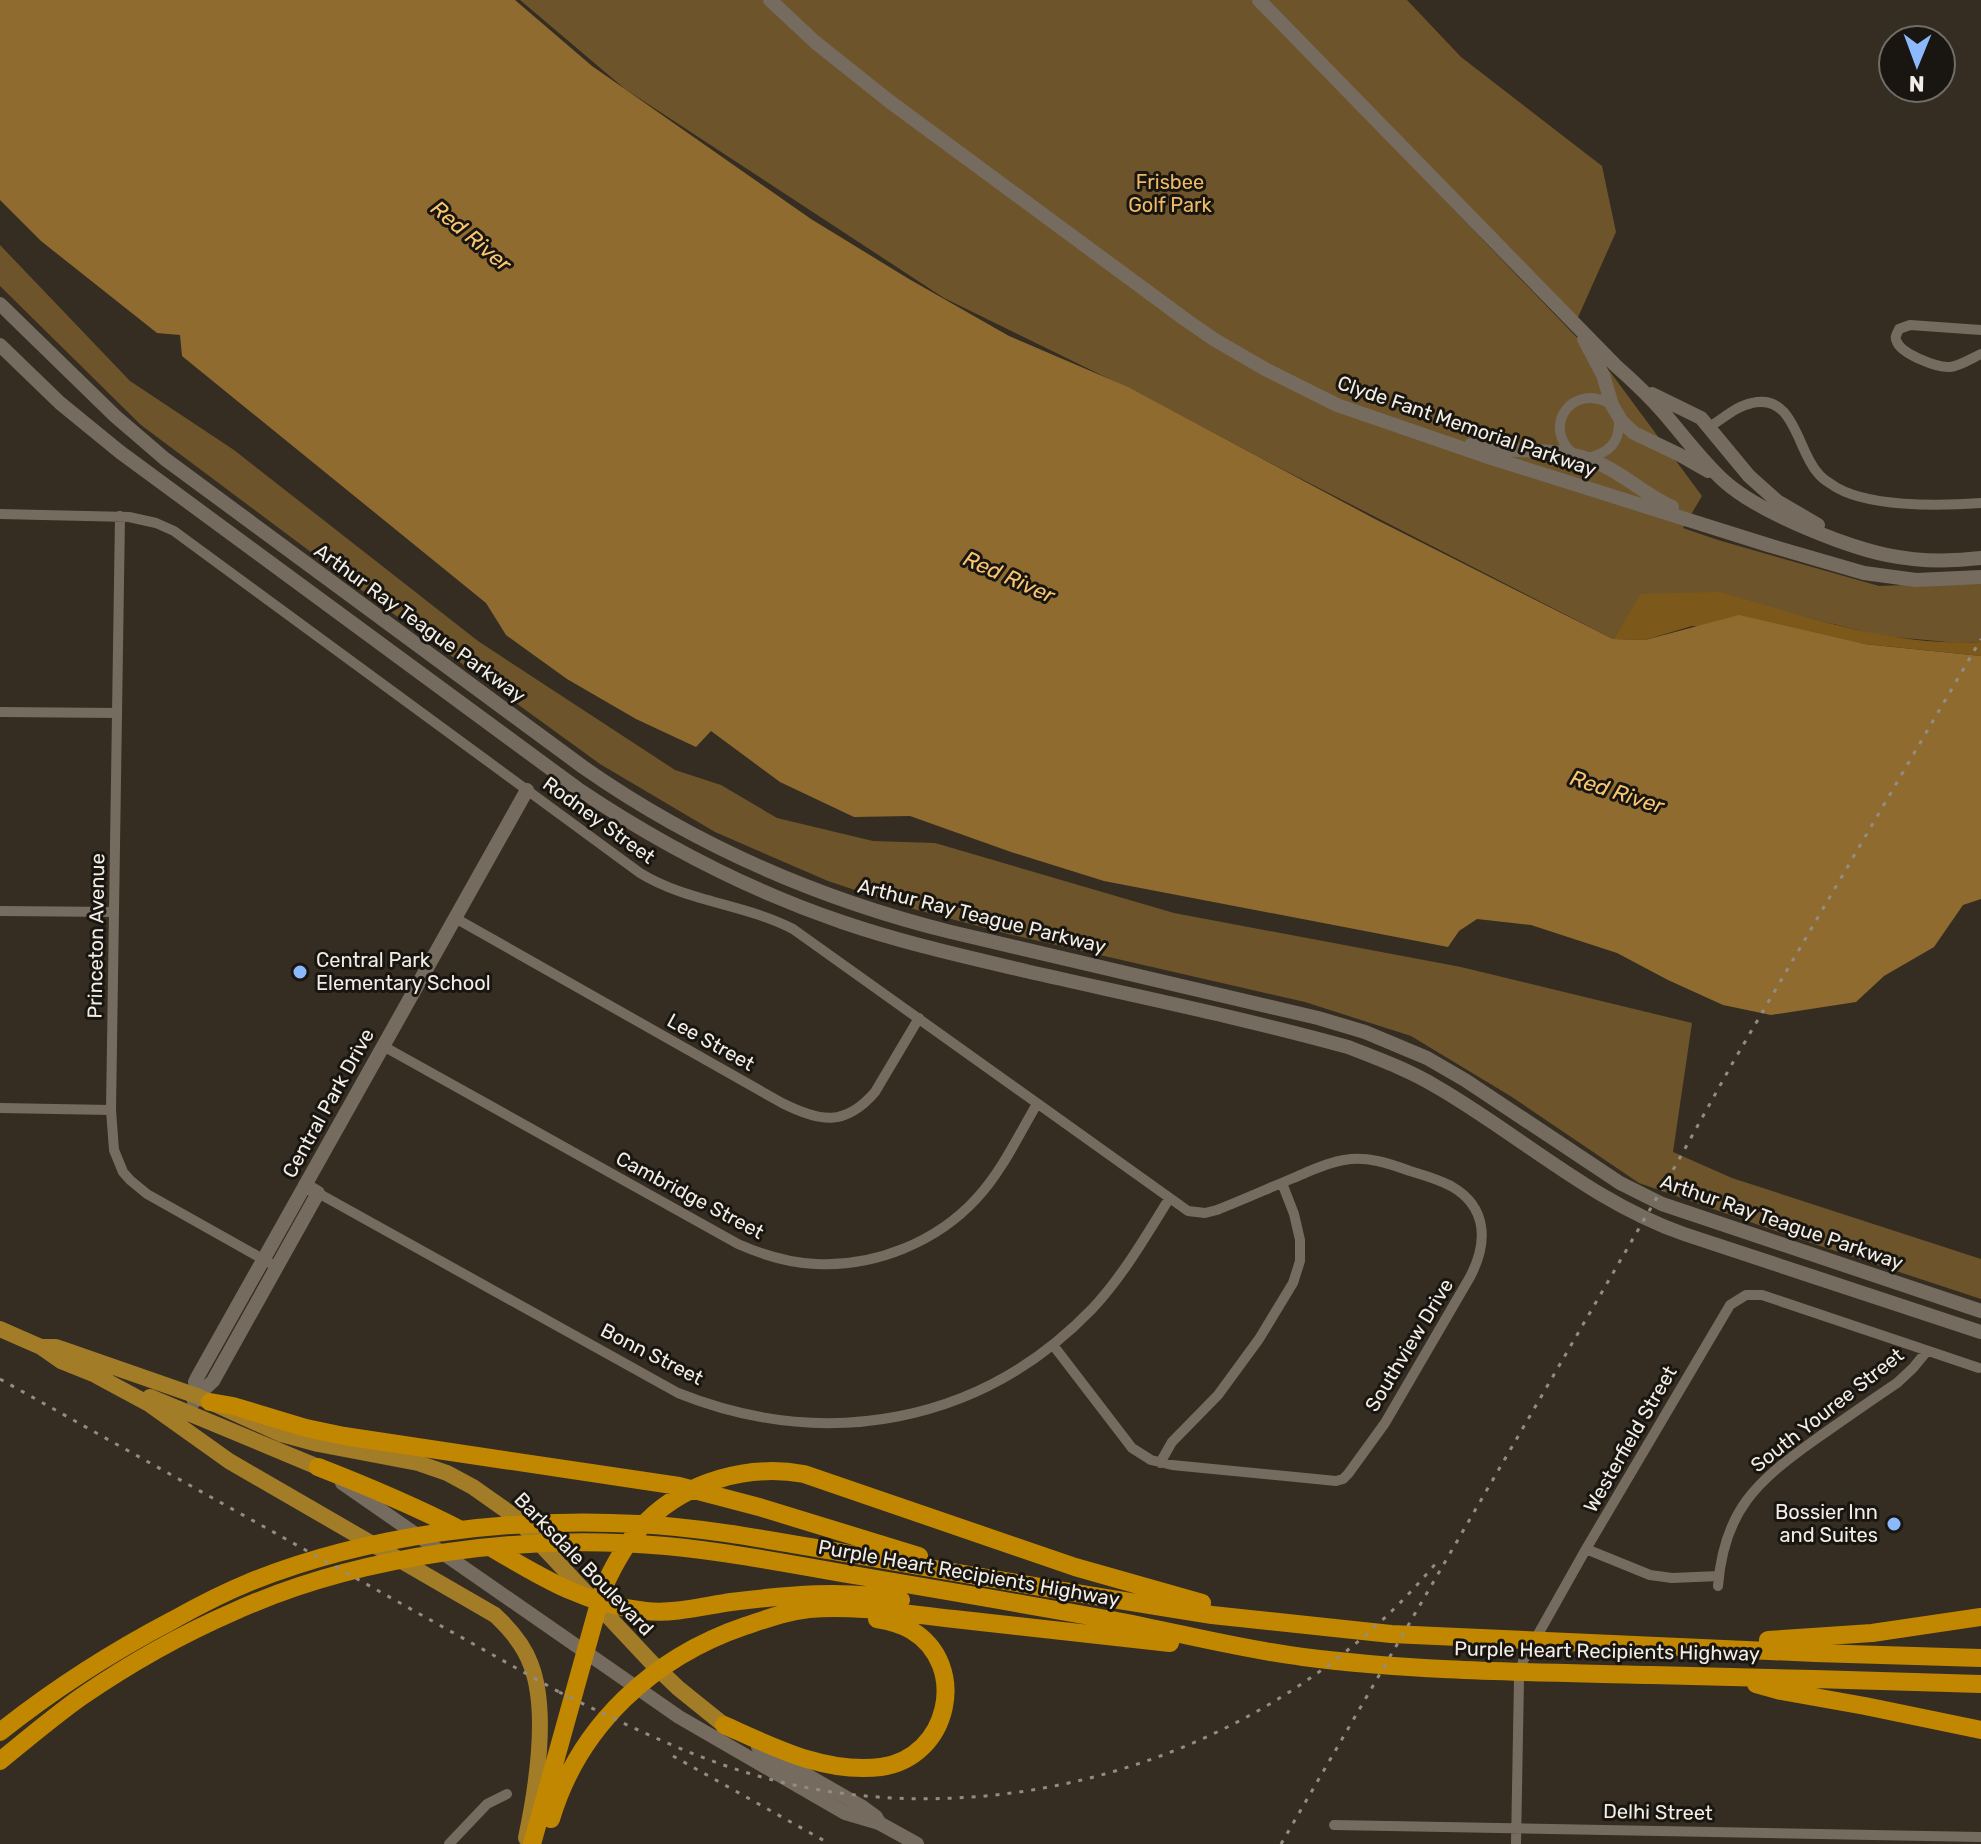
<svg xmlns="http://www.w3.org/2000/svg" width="1981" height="1844" viewBox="0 0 1981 1844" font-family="Rubik,sans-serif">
<rect width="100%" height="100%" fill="#352d21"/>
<path fill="#6d542b" d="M520,0H1252L1611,373L1702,496L1683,528L1718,540L1879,586L1981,582V642L1958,643L1882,636L1805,617L1642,594L1613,639L1282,469L1146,397L944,298L625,89Z
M1268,0H1407L1461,57L1602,166L1616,232L1575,324Z
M0,245L130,381L234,450L478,641L675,770L721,785L777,818L873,841L935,843L1174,913L1461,967L1692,1023L1673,1152L1732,1178L1981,1259V1299L1790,1236L1639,1183L1512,1097L1411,1036L1305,1002L1008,934L906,907L828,881L715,832L600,764L395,615L141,425L0,286Z"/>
<path fill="#7c591b" d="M1720,592C1804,616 1892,647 1981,642V656L1692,626L1645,640L1613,639L1641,594Z"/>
<path fill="#8f6b30" d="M0,0H515L592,66L811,219L909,279L1009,336L1128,387L1375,519L1613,639L1645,640L1739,615L1864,644L1981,656V899L1963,905L1934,947L1884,976L1856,1002L1771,1015L1723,1005L1668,980L1617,953L1531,925L1477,919L1459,931L1448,947L1104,881L1011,852L910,816L854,817L780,782L711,731L696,747L636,719L567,679L506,635L486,603L182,356L180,335L157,333L41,241L0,200Z"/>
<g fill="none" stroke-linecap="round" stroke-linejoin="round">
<path stroke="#756c5f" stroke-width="10" d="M1981,330L1910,325L1899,329C1897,334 1894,337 1897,342C1902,354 1937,368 1950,367C1960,366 1972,358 1981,354
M1709,427C1723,419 1736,406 1752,403C1794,393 1797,449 1817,472C1820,476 1826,481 1831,484C1864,508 1941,506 1981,503
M1576,456C1539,429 1572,380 1612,405
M1587,458C1610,453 1620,442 1619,419
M0,514L129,517L156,523L174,531L640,873C687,902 745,904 793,929L1188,1211L1205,1213L1217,1210C1242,1200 1267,1189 1291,1179C1308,1172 1325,1163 1344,1160C1367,1156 1388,1163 1410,1171C1423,1175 1438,1179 1451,1186C1488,1207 1488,1243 1470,1277L1385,1423L1348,1474L1343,1479L1336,1481L1172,1465L1151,1460L1132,1448L1053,1345
M120,516L111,1110L114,1150L123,1172L130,1180L147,1194L277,1267
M0,712L117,713
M0,911L114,912
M455,918L782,1103C820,1122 845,1127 875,1092L919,1018
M383,1046L738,1244C763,1255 789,1263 816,1264C875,1267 937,1242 977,1198C1002,1171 1018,1136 1037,1104
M0,1108L111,1110
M318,1193L678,1393C826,1452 981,1424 1092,1309C1123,1276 1145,1237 1169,1199
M1160,1463L1172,1442L1218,1395L1229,1380L1259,1339L1293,1283L1300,1261V1240L1294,1214L1282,1183
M1586,1549L1650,1575L1672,1578L1719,1576
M1718,1586C1724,1510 1757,1481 1816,1439C1843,1420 1870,1401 1897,1383L1913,1368L1927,1351
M1334,1825L1981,1837
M449,1844L487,1804L507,1794
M1516,1844L1519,1679L1523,1661L1586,1549L1730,1305L1746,1295H1762L1979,1368"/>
<path stroke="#756c5f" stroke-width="14" d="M770,0L815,42L889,101L1186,320L1215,340L1265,369L1337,405L1485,456L1768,545L1864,573L1916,580L1981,577
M1259,0L1615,365C1632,380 1648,395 1663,412C1683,435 1701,460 1724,481C1744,499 1772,513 1797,524C1861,552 1910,567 1981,558
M0,304L115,416L165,459L583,767C696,846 818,899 951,932L1318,1018L1365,1032L1427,1058L1465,1080L1620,1183L1662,1204L1981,1311
M1584,339L1603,375L1612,405L1622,422L1634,433L1680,455L1708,471
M0,345L60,403L120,452L578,789C660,844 748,890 842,922C903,943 967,957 1030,972C1136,996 1243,1018 1348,1047C1379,1059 1409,1070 1437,1087C1520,1135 1592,1202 1684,1234L1981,1332
M1652,394L1701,418L1749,476L1777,501L1818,525
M1471,445C1482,446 1492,448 1503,449C1535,452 1566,449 1596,462C1623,473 1645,495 1672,507
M197,1396L195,1382L198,1376L527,790
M194,1402L197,1396L213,1381L318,1193L305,1185
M342,1483L679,1717L845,1813L879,1823L917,1844
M758,1747L861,1806L876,1817L879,1822"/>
<path stroke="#a37c27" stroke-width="16" d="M0,1329L41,1347H56L65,1350L197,1396L281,1434L318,1444L418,1463L447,1473L473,1487L514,1516L652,1663L678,1688L724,1725
M41,1347L61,1361L106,1379
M97,1376L149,1404L229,1461L495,1615C510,1629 524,1645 531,1665C549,1712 536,1790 526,1838
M150,1397L318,1467"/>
<path stroke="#c28701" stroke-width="18" d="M210,1402L233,1406L306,1428L344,1436L679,1486L759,1507L919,1556
M318,1467C367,1486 414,1506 461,1530
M490,1547C541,1577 586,1605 646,1611C674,1614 704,1606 731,1602C787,1595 845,1589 901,1600
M1768,1640L1872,1633L1981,1617
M1756,1684L1781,1691L1865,1706L1981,1730
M724,1725C773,1747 825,1774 881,1767C949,1758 970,1665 911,1630C901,1624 889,1621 877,1619
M0,1732C54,1689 112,1652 173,1620C198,1606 223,1593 250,1582C369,1534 511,1517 639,1524C710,1528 780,1542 850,1554C952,1572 1054,1590 1156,1606L1212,1615L1391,1634L1815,1653L1981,1658
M0,1761C27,1739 53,1717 81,1697C129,1664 180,1635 233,1612C360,1554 527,1533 666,1546C730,1552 795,1565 859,1576C943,1590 1028,1605 1112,1620C1176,1632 1239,1649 1303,1657C1419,1672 1536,1672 1652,1675C1762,1677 1871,1681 1981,1684
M551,1819C579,1725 654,1657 745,1626C769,1618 784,1612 809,1609C858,1605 905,1614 954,1619C1026,1627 1098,1635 1170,1643
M532,1844L603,1589C614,1564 627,1540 647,1521C688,1481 748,1464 804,1474L1075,1567L1202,1603"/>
<path stroke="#938c82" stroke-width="3" stroke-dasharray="4 8" stroke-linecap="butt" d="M0,1379L568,1697
M559,1692C635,1729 710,1767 794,1785C1026,1835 1285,1746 1436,1563
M673,1756L830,1844
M1281,1844L1677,1163L1732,1064L1981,639"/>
</g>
<g fill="#8bb9fc" stroke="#191611" stroke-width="3">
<circle cx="300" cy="972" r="8"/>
<circle cx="1894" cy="1524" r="8"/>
</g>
<g text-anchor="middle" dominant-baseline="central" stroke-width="6" stroke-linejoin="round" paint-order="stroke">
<g font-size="20" fill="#efba65" stroke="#191611">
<text x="1170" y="182">Frisbee<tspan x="1170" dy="23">Golf Park</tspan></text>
</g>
<g font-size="20" fill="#f2ede5" stroke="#191611">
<text transform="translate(1467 426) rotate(19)">Clyde Fant Memorial Parkway</text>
<text transform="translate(420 623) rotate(36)">Arthur Ray Teague Parkway</text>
<text transform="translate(599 820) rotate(36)">Rodney Street</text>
<text transform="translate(982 916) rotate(14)">Arthur Ray Teague Parkway</text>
<text transform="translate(96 936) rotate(-89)">Princeton Avenue</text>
<text transform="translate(711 1042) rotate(29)">Lee Street</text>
<text transform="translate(328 1103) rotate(-61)">Central Park Drive</text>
<text transform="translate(690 1195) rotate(28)">Cambridge Street</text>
<text transform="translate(1782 1222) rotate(19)">Arthur Ray Teague Parkway</text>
<text transform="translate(1409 1345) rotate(-59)">Southview Drive</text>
<text transform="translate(652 1354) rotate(27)">Bonn Street</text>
<text transform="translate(1827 1410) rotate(-38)">South Youree Street</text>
<text transform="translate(1630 1439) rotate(-60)">Westerfield Street</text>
<text transform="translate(584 1564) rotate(46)">Barksdale Boulevard</text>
<text transform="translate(969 1573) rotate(10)">Purple Heart Recipients Highway</text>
<text transform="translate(1607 1651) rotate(1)">Purple Heart Recipients Highway</text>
<text transform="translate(1658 1812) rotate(1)">Delhi Street</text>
</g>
<g font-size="20" fill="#f2ede5" stroke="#191611" text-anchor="start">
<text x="316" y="960">Central Park<tspan x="316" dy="23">Elementary School</tspan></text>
<text x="1878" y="1512" text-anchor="end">Bossier Inn<tspan x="1878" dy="23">and Suites</tspan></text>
</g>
<g font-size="22" font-style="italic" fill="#fac571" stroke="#191611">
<text transform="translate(471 236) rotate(40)">Red River</text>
<text transform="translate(1009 577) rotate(24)">Red River</text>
<text transform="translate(1617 792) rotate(18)">Red River</text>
</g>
</g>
<g transform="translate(1917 64) rotate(181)"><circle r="38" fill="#191611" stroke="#706c66" stroke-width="2"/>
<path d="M0-6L14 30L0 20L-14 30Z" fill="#8bb9fc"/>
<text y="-12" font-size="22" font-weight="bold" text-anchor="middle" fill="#f2ede5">N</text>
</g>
</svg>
